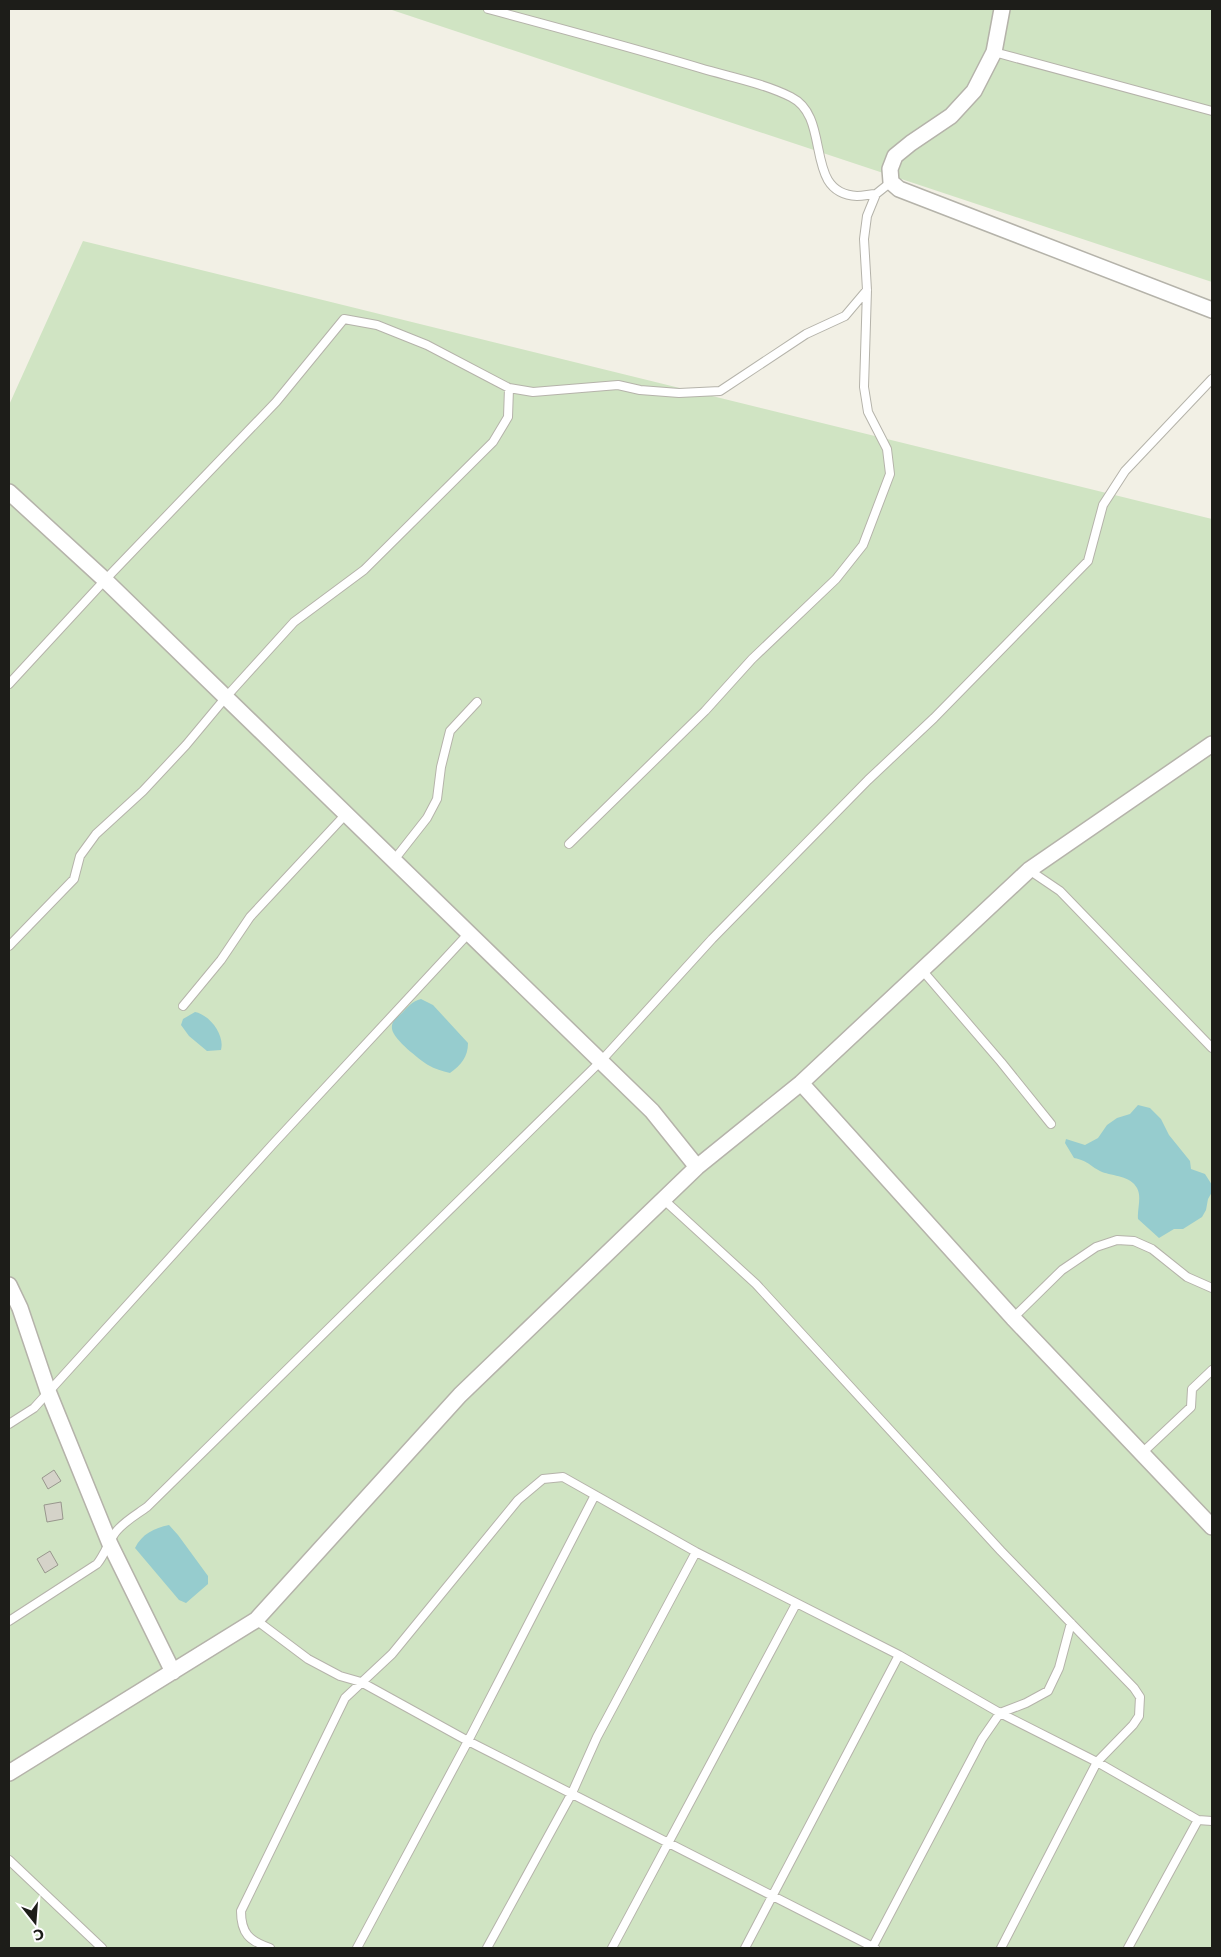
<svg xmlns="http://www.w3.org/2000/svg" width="1221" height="1957" viewBox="0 0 1221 1957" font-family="'DejaVu Sans',sans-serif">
<rect width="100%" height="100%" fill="#f2f0e5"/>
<path fill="#d0e4c3" d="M389,9H1212V282Z
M83,241L1212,519V1948H9V405Z"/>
<path fill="#96ccce" d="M421,999L433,1005L468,1043C468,1057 461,1065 450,1073C442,1071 435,1069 428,1065C419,1059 394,1040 392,1029C391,1021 397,1017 402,1013C408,1007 412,1001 421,999Z
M195,1012C210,1015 225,1035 221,1050L207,1051L189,1036L181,1025L183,1019Z
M1138,1105L1150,1108L1161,1119L1169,1135L1190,1161L1191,1169L1205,1174L1212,1185V1192L1208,1199L1206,1210L1202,1217L1183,1229H1174L1159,1238L1138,1219C1137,1209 1142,1197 1137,1188C1131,1176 1113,1176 1102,1172C1091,1167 1089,1161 1074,1158L1065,1143L1066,1139L1085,1145L1098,1138L1107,1125L1117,1118L1130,1114Z
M169,1525L178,1535L208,1576V1584L186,1603L179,1600L135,1548C142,1534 154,1528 169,1525Z"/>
<path fill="#d5d3c9" stroke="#98978d" d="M54,1470L61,1481L48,1489L42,1478Z
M61,1502L63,1519L47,1522L44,1505Z
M50,1551L58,1565L45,1573L37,1559Z"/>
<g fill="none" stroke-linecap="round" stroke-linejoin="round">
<defs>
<path id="service" d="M488,9C559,28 630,47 700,68C730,77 763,83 791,97C833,118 802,193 857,196C864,196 870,194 876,194
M994,52L1212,111
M9,684L105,580L276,402L344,319L377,325L427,345L509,388L533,392L618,385L640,390L679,393L720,391L806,334L845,316L867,290
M569,844L705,711L752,659L836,579L863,545L890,474L887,449L868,412L864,387L867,290L864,239L867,216L876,194L891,182
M394,860L427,818L437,799L441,767L450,731L477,702
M1029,870L1060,891L1212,1048
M9,946L74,879L80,856L96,834L143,791L186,745L226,697L294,622L364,570L493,442L508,417L509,388
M922,970L1001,1062L1051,1124
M183,1006L221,960L250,917L346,814
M663,1199L756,1284L1001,1551L1134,1688L1140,1697L1139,1716L1133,1725L1097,1762L1001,1948
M1013,1318L1062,1270L1096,1247L1117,1240L1134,1241L1152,1249L1187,1277L1212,1288
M9,1424L34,1408L273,1144L469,933
M1142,1453L1191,1407L1192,1389L1212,1370
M256,1620L308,1659L340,1676L361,1682L468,1741L875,1948
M9,1621L97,1564C105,1554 108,1543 115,1533C123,1522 136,1515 147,1507L601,1061L712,939L868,780L934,718L1088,561L1103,505L1125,471L1212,379
M9,1860L102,1948
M270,1948C249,1941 241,1933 241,1911L345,1698L392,1654L518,1500L543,1479L563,1477L696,1552L899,1655L1000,1713L1097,1762L1198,1820L1212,1821
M357,1948L468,1741L595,1495
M487,1948L572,1793L597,1737L696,1552
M612,1948L796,1604
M745,1948L899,1655
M872,1948L982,1739L1000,1713L1026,1703L1048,1691L1059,1668L1071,1623
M1128,1948L1198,1820"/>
<path id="minor" d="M1002,9L994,52L974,91L951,116L911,143L895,156L890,169L891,182L899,189L1212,310
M9,492L105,580L652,1111L697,1167
M801,1083L1013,1318L1212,1527
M9,1285L20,1308L48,1391L110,1544L173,1672
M9,1773L256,1620L460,1395L697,1167L801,1083L1029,870L1212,744"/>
</defs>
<use href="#service" stroke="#b5b3aa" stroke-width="10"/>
<use href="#minor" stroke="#b5b3aa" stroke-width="18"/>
<use href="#service" stroke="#fff" stroke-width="8"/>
<use href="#minor" stroke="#fff" stroke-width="15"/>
</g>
<rect width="1221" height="1957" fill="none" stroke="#1d1d19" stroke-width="20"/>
<g transform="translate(35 1922) rotate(163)" stroke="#ffffff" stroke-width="4" paint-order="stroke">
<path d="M0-4L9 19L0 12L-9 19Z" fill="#1d1d19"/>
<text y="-8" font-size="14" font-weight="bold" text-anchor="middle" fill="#1d1d19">С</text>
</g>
</svg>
